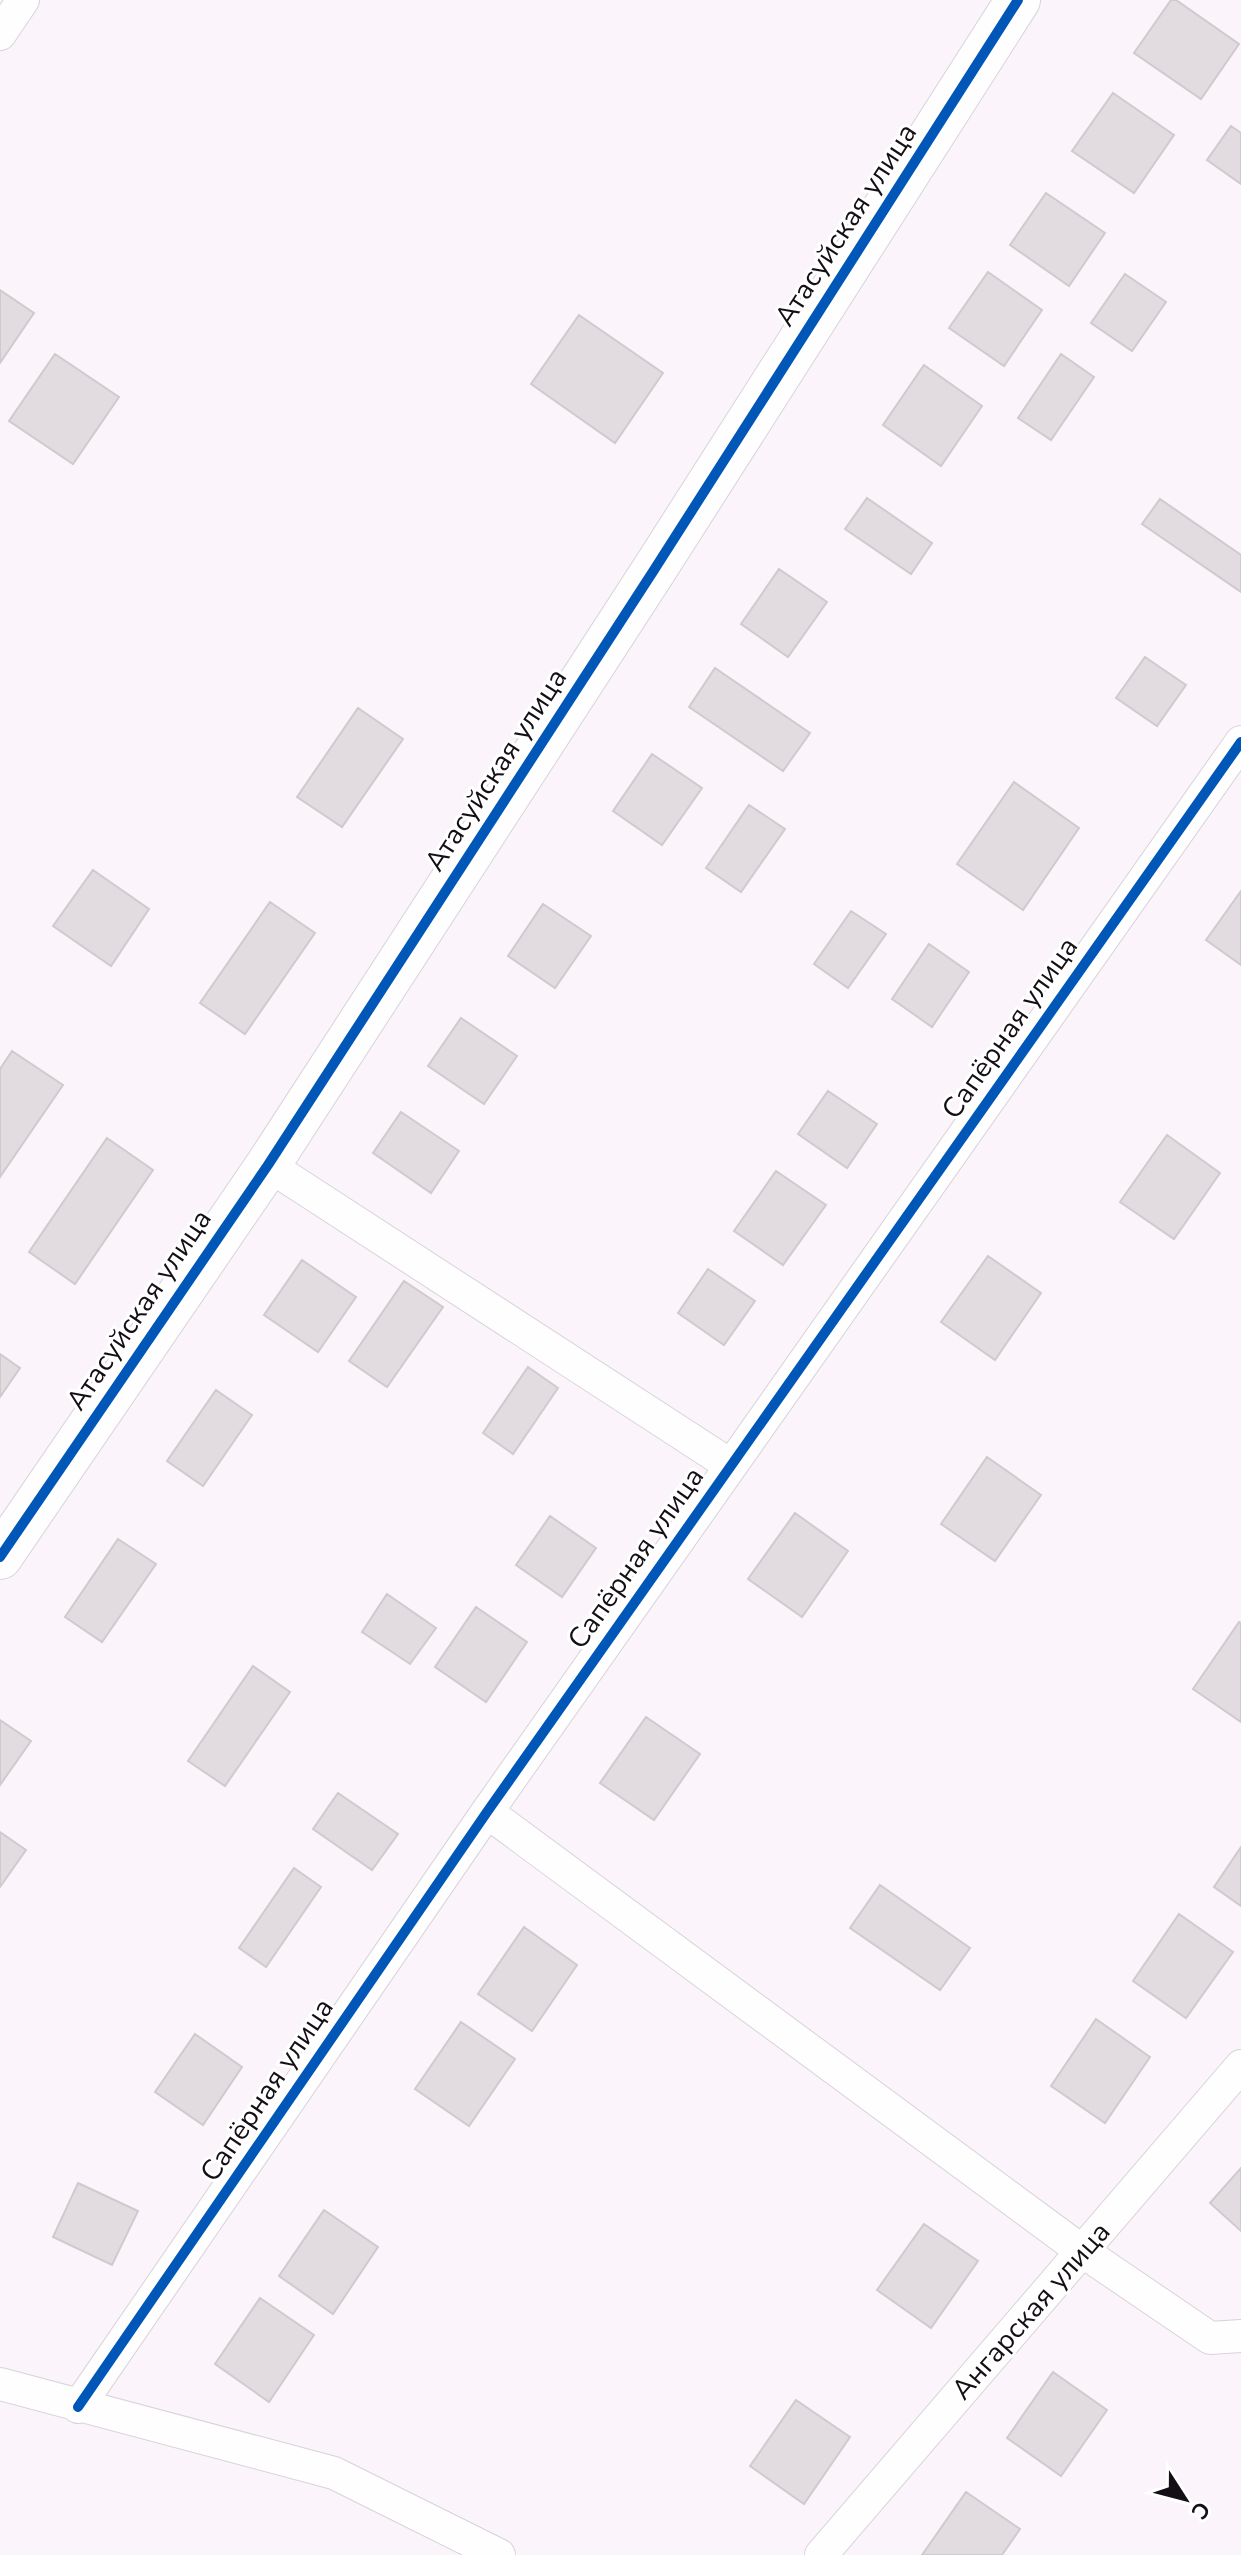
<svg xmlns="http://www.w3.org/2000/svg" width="1241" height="2555" viewBox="0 0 1241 2555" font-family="'Nunito Sans',sans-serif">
<rect width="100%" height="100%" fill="#fbf5fb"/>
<path fill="#e2dce0" stroke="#d0cacd" stroke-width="2" d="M1171,0H1176L1239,44L1201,99L1134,53Z
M1113,93L1174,135L1134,193L1072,151Z
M1231,126L1241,133V184L1207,160Z
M1046,193L1105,233L1069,286L1010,245Z
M988,272L1042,310L1004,366L949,328Z
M1125,274L1166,302L1132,351L1091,323Z
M0,290L34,313L0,363Z
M579,315L663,373L615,443L531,384Z
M55,354L119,397L73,464L9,421Z
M1061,354L1094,377L1051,440L1018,418Z
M924,365L982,406L941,466L883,425Z
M867,498L932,543L911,574L845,529Z
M1160,499L1241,555V592L1142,524Z
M779,569L827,602L788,657L741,624Z
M1145,657L1186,685L1157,726L1116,698Z
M715,668L810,733L783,771L689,707Z
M358,708L403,739L342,827L297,797Z
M652,754L702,788L662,845L613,811Z
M1014,782L1079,828L1023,910L957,864Z
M749,805L785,829L741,892L706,868Z
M93,870L149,909L111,966L53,926Z
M1241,891V965L1206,940Z
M270,902L315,933L245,1034L200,1003Z
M543,904L591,936L555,988L508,956Z
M851,911L886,934L848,988L814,964Z
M929,944L969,972L932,1027L892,999Z
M461,1018L517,1056L484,1104L428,1066Z
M12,1051L63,1085L0,1177V1069Z
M828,1091L877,1124L847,1168L798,1134Z
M401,1112L459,1151L431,1193L373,1153Z
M1167,1135L1220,1173L1174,1239L1120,1202Z
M107,1138L153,1170L75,1284L29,1252Z
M776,1171L826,1205L783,1265L734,1231Z
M988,1256L1041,1293L995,1360L941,1322Z
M302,1260L356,1297L318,1352L264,1315Z
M708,1269L755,1301L724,1345L678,1313Z
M404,1281L443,1307L387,1387L349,1361Z
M0,1354L20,1368L0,1397Z
M528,1367L558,1388L513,1454L483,1433Z
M216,1390L252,1415L203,1486L167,1461Z
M987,1457L1041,1495L995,1561L941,1524Z
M795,1513L848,1551L802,1617L748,1579Z
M550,1516L596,1548L562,1597L516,1565Z
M118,1539L156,1564L102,1642L65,1617Z
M387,1594L436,1628L410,1664L362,1632Z
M476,1607L527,1642L486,1702L435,1667Z
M1239,1622L1241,1623V1722L1193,1689Z
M253,1666L290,1692L225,1786L188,1761Z
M646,1717L700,1754L654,1820L600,1783Z
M0,1720L31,1741L0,1785Z
M338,1793L398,1834L372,1870L313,1829Z
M0,1832L26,1850L0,1887Z
M1241,1847V1906L1214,1887Z
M294,1868L321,1887L266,1967L239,1948Z
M880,1885L970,1948L940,1990L850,1928Z
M1179,1914L1233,1952L1186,2018L1133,1981Z
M524,1927L577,1965L532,2031L478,1994Z
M1096,2019L1150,2057L1105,2123L1051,2086Z
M461,2022L515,2059L469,2126L415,2089Z
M195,2034L242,2067L203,2125L155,2092Z
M1241,2168V2231L1210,2203Z
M78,2183L138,2211L112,2265L53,2237Z
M324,2210L378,2247L333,2314L279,2276Z
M924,2224L978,2261L931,2328L877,2290Z
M260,2298L314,2335L269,2402L215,2364Z
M1053,2372L1107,2410L1061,2476L1007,2438Z
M796,2400L850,2437L804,2504L750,2466Z
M966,2492L1020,2529L1002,2555H922Z"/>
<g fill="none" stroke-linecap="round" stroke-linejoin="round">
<defs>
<path id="street" d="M0,34L23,0
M268,1165L730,1465
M487,1812L1082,2251L1210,2338L1241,2336
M0,2384L334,2473L499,2555
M78,2407L487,1812L1241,742
M821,2555L1241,2066"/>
<path id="secondary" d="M0,1557L268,1165L654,570L1018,0"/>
</defs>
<use href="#street" stroke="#d8d3d8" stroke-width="34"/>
<use href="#secondary" stroke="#d8d3d8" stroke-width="46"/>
<use href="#street" stroke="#fefefe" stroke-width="32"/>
<use href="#secondary" stroke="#fefefe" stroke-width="44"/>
<defs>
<path id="cycleway" d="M0,1557L268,1165L654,570L1018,0
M78,2407L487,1812L1241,742"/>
</defs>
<use href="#cycleway" stroke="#fff" stroke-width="15"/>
<use href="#cycleway" stroke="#0057b8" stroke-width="10"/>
</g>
<g text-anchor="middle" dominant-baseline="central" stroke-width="6" stroke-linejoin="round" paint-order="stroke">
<g font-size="28" fill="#130f14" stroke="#fff">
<text transform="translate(846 225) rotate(-57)">Атасуйская улица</text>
<text transform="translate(496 770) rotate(-57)">Атасуйская улица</text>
<text transform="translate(1010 1028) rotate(-55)">Сапёрная улица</text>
<text transform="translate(139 1310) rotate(-56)">Атасуйская улица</text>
<text transform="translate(636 1558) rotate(-55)">Сапёрная улица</text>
<text transform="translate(267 2090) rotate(-56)">Сапёрная улица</text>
<text transform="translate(1031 2311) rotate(-49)">Ангарская улица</text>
</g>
</g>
<g transform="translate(1185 2499) rotate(126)" stroke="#ffffff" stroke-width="6" paint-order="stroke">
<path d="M0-6L14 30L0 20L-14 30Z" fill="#130f14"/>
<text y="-12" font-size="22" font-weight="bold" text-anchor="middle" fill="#130f14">С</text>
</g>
</svg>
